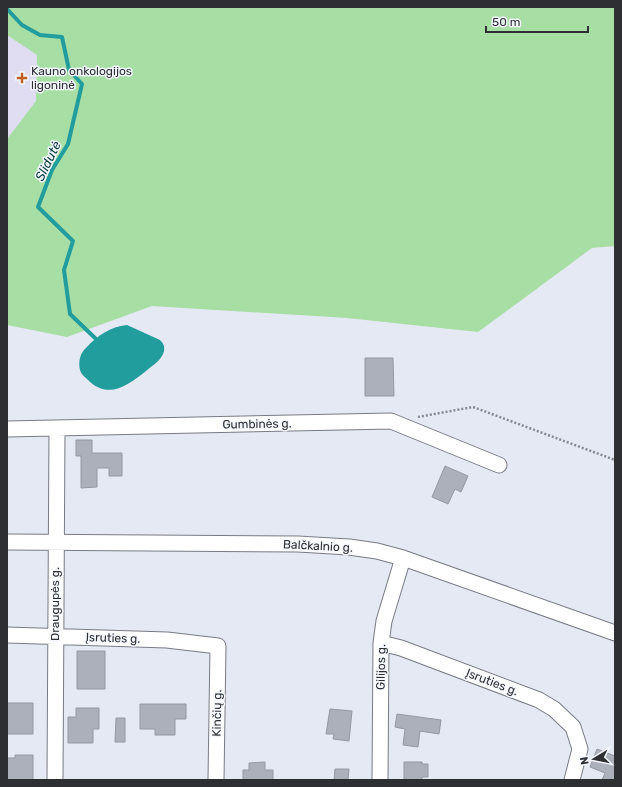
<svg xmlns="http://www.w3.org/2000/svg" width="622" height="787" viewBox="0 0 622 787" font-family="Rubik,sans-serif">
<rect width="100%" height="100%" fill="#e5e9f4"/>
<path fill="#e0dcf2" d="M7,35L37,54L36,101L7,139Z"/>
<path fill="#a7dea4" d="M7,7H615V246L592,248L478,332L347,318L152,306L67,337L7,325V139L36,101L37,55L7,35Z"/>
<path fill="#229d9e" d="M127,325L160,340C163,343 165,346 164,351C162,360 153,365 146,371C128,385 108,401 87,379C84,376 81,374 80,370C78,362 80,353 86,348C98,335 110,327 127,325Z"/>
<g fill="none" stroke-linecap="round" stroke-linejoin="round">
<path stroke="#229d9e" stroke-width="4" d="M7,9L22,25L40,35L62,37L69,70L82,84L68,144L52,170L38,207L73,241L64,270L70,314L95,338"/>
</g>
<path fill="#acb0bb" stroke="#9498a2" d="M365,358H393L394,396H365Z
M76,440H92V453H122V476H109V468H97V487L81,488V456H76Z
M445,466L468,476L461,492L455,489L448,504L432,497Z
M77,651H105V689H77Z
M7,703H33V734H7Z
M140,704H186V719H175V735H155V729H140Z
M76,708H99V729H93V743H68V717H76Z
M330,709L352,711L349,741L333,739L334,734H326Z
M397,714L441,720L439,734L420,731L418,747L403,745L405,729L395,727Z
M116,718H125V742H115Z
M597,749L615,756V780H602L605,773L590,767Z
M15,755H33V780H7V758H15Z
M265,762V770H273V780H243V770H249V763Z
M404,762H422V764H428V777H422V780H404Z
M335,769H349L348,780H334Z"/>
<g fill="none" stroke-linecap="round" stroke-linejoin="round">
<defs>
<path id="minor" d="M7,429L391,421L499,465
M7,542L298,544L349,547L377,551L403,558L615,633
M7,635L167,640L218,646L216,780
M381,643L401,648L539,700L554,709L573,727L580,749L572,780
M55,780L57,428
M380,780L381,643L384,621L403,558"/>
</defs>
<use href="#minor" stroke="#787b85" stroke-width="17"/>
<path stroke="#868990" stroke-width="2.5" stroke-dasharray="2 2" stroke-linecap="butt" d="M418,417L473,407L615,460"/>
<use href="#minor" stroke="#fff" stroke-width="15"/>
</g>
<path fill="#c26024" stroke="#f4f7fd" stroke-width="1.5" d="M20 72h4v4h4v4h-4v4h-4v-4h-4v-4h4z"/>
<g text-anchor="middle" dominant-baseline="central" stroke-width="3" stroke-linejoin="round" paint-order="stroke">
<g font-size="12" fill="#2d2f33" stroke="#f4f7fd" text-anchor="start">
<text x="31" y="71">Kauno onkologijos<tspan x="31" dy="14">ligoninė</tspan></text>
</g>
<g font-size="12" fill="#2d2f33" stroke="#f4f7fd">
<text transform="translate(257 424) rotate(-1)">Gumbinės g.</text>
<text transform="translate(318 546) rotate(3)">Balčkalnio g.</text>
<text transform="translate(55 604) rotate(-90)">Draugupės g.</text>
<text transform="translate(113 638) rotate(2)">Įsruties g.</text>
<text transform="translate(381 667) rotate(-89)">Gilijos g.</text>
<text transform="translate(492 682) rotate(21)">Įsruties g.</text>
<text transform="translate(217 713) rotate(-89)">Kinčių g.</text>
</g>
<g font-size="13" font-style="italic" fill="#073d3e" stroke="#f4f7fd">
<text transform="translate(48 161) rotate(-64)">Slidutė</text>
</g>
</g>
<rect width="622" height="787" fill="none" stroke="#2d2f33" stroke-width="16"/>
<g transform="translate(594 759) rotate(260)" stroke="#f4f7fd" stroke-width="3" paint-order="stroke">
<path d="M0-3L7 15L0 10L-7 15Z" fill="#2d2f33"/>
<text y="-6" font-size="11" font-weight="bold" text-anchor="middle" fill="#2d2f33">N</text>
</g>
<path d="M486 26v6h102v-6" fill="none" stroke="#2d2f33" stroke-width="2"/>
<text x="492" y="26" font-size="12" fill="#2d2f33" stroke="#f4f7fd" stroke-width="3" paint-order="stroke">50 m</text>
</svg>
